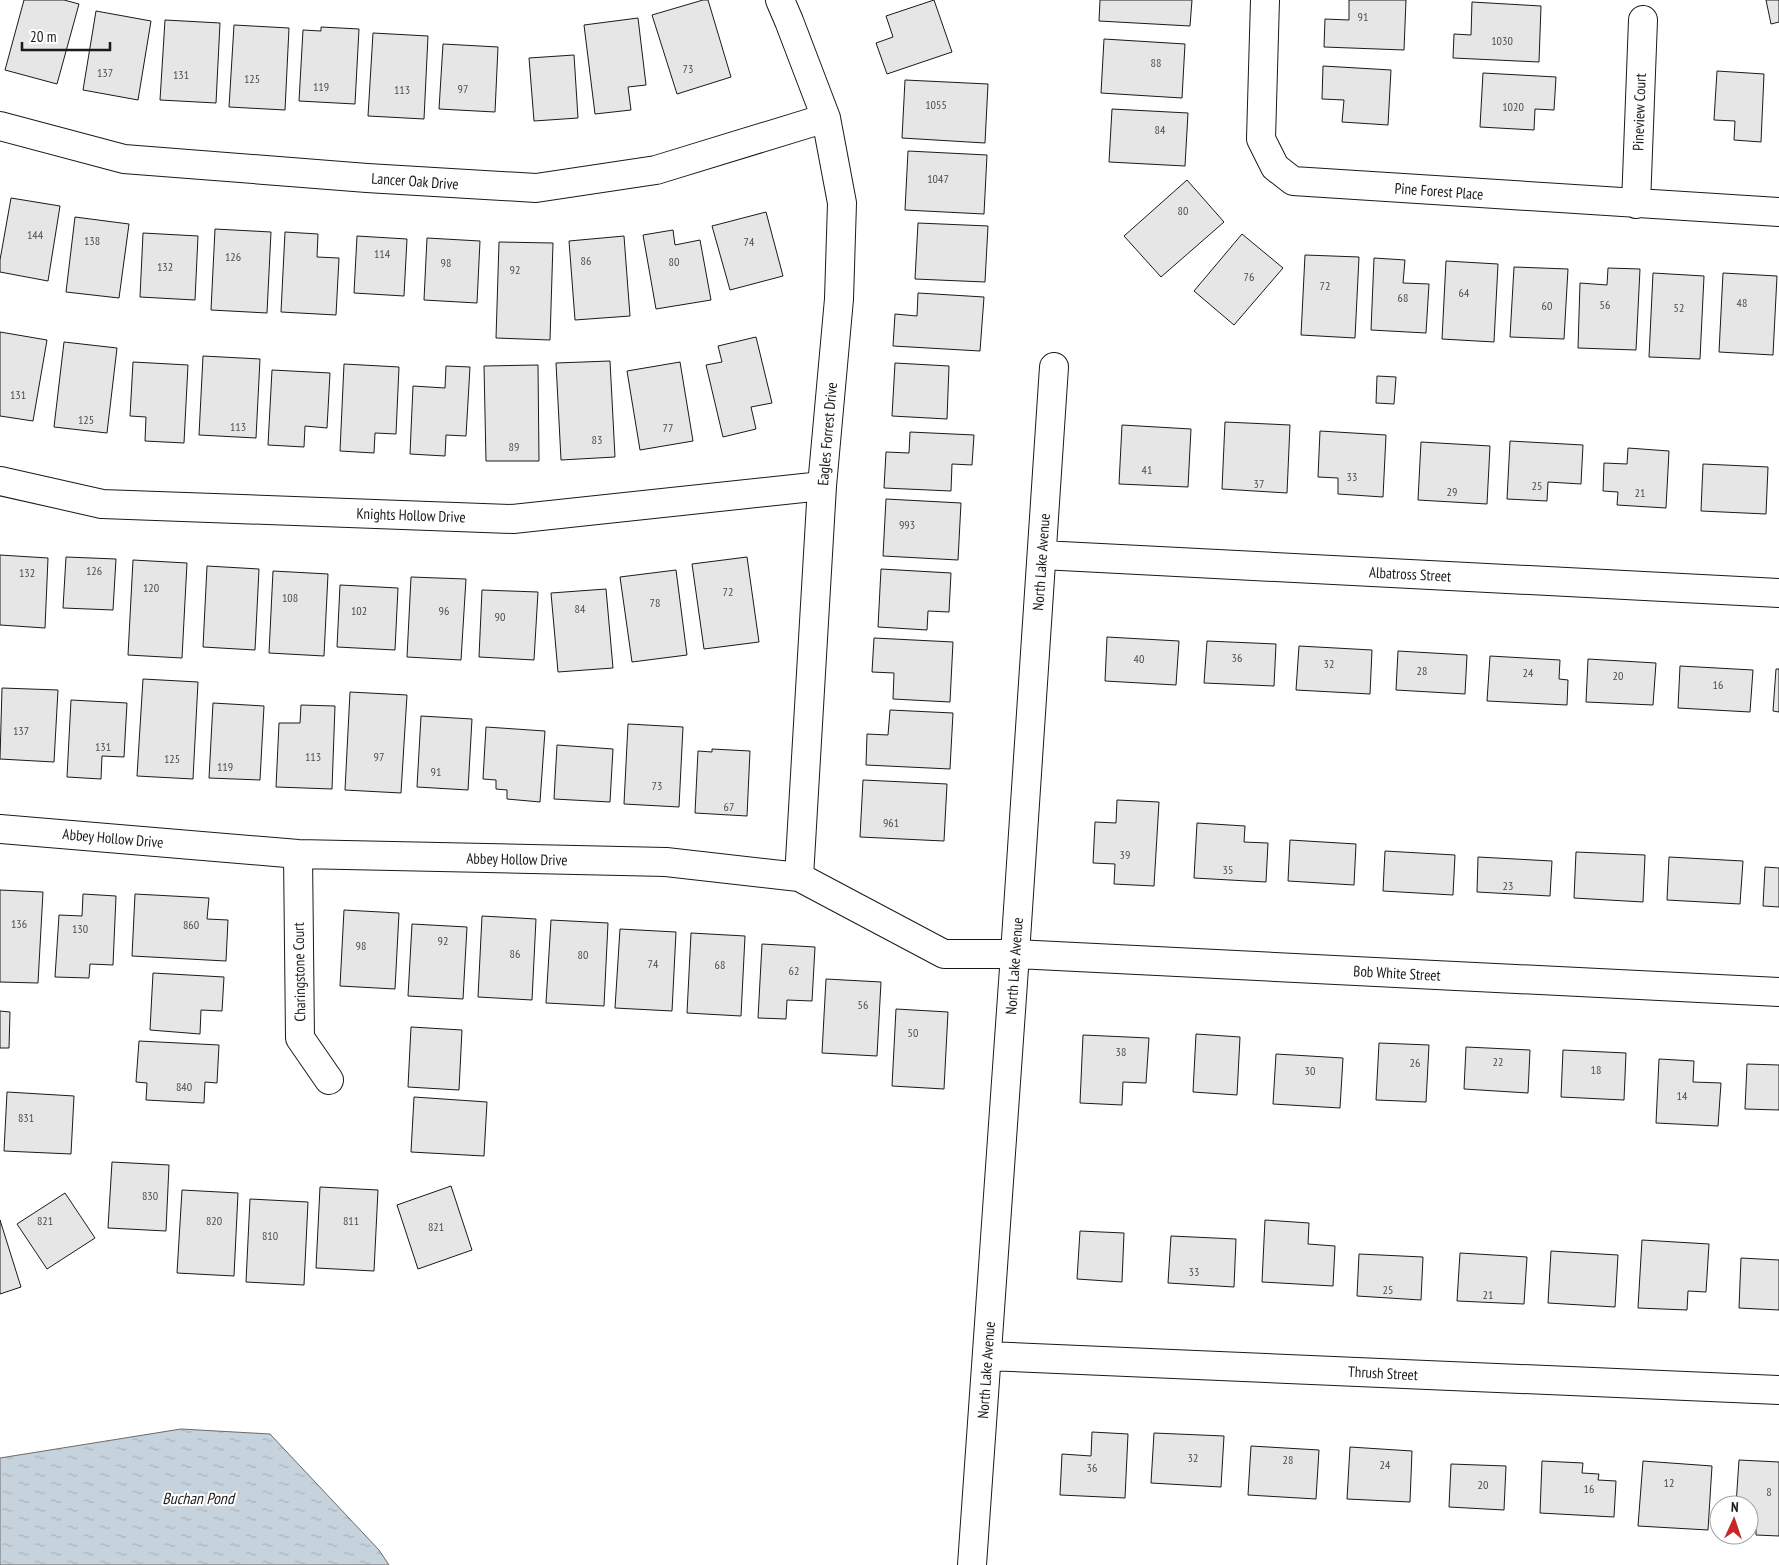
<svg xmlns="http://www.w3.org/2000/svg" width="1779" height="1565" viewBox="0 0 1779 1565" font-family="'PT Sans Narrow',sans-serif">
<defs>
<pattern id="water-ripples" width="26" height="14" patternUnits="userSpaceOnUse" patternTransform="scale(1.25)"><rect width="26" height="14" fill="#c6d2dc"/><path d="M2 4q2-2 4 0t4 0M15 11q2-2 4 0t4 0" fill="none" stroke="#aab4bc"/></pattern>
</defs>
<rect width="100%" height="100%" fill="#fff"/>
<path fill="url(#water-ripples)" stroke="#6a6a6a" d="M181,1429L270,1434L379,1550L389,1565H0V1458Z"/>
<path fill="#e6e6e6" stroke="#1a1a1a" d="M24,0H64L79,4L57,84L5,70Z
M703,0H708L731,77L677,94L652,15Z
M934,0L952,52L887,74L876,43L893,37L886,16Z
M1100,0H1192L1190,26L1099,21Z
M1349,0H1406L1404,50L1324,47L1325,19L1349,20Z
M1766,0H1779V22L1771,24Z
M1472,2L1541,6L1539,62L1453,58L1454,34L1471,35Z
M96,11L151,21L138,100L83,90Z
M638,18L646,85L628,87L631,110L595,114L584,25Z
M165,20L220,23L216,103L160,100Z
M234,25L289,28L285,110L229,107Z
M321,27L359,29L355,104L299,101L303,30L321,31Z
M373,33L428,36L424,119L368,116Z
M1104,39L1185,44L1182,98L1101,93Z
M443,44L498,47L495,112L439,109Z
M574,55L578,118L534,121L529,58Z
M1323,66L1391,70L1388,125L1342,122L1344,100L1322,99Z
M1717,71L1764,74L1761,142L1734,140L1735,121L1714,120Z
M1483,73L1556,77L1554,110L1535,109L1534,130L1480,127Z
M905,80L988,84L985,143L902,138Z
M1112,109L1188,113L1185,166L1109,162Z
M908,151L987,155L984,214L905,210Z
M1187,180L1224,222L1161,277L1124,236Z
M11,198L60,206L48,281L0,272V260Z
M766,212L783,276L730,290L712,226Z
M75,217L129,224L119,298L66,292Z
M918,223L988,226L985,282L915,279Z
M215,229L271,232L267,313L211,310Z
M673,230L675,245L700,240L711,300L656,309L643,235Z
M285,232L318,234L317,257L339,258L336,315L281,312Z
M143,233L198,236L195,300L140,297Z
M1242,234L1283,268L1234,325L1194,291Z
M357,236L407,239L404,296L354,293Z
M624,236L630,316L575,320L569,241Z
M427,238L480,241L477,303L424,300Z
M499,242L553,243L550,340L496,338Z
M1305,255L1359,257L1355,338L1301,335Z
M1374,258L1405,260L1403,283L1429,284L1426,333L1371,330Z
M1446,261L1498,264L1494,342L1442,339Z
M1514,267L1568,269L1564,339L1510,337Z
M1608,268L1640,269L1636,350L1578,348L1580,283L1607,285Z
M1653,273L1704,276L1700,359L1649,357Z
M1723,273L1777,276L1773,355L1719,352Z
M918,293L984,297L980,351L893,346L895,314L917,316Z
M0,332L47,340L33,421L0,416Z
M756,337L772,403L751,407L756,429L723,437L706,365L722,362L718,346Z
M64,342L117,348L107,433L54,427Z
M203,356L260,359L256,438L199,435Z
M610,361L615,457L561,460L556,363Z
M133,362L188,365L184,443L145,441L146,417L130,416Z
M680,362L693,441L640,450L627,371Z
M895,363L949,366L947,419L892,416Z
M344,364L399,367L396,434L375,433L374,453L340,451Z
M538,365L539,461H486L484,366Z
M446,366L470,367L466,436L446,435L445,456L410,454L413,386L445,388Z
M272,370L330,373L327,428L305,426L304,447L268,445Z
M1377,376L1396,377L1394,404L1376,403Z
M1225,422L1290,425L1287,493L1222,489Z
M1122,425L1191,429L1188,487L1119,484Z
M1320,431L1386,435L1383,497L1338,494V478L1318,477Z
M910,432L974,435L972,465L952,464L951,491L884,488L886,452L909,453Z
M1510,441L1583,445L1581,484L1548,482L1547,501L1507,499Z
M1421,442L1490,446L1487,504L1418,500Z
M1628,448L1669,451L1666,508L1617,505L1618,492L1603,491L1604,463L1627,464Z
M1703,464L1768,467L1766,514L1701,511Z
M886,499L961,503L958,560L883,556Z
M0,555L48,558L45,628L0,625Z
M66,557L116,559L113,610L63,608Z
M747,557L759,642L704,649L692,564Z
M133,560L187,563L182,658L128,655Z
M207,566L259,569L255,650L203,647Z
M881,569L951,573L949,612L928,611L927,630L878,627Z
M676,570L687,655L632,662L620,577Z
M273,571L328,574L324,656L269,653Z
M411,577L466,579L461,660L407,657Z
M340,585L398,588L395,650L337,647Z
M606,589L613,668L558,672L551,593Z
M482,590L538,592L534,660L479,657Z
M1107,637L1179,641L1176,685L1105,681Z
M874,638L953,642L950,702L893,699L894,673L872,672Z
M1207,641L1276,644L1274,686L1204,683Z
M1299,646L1372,650L1370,694L1296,690Z
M1398,651L1467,655L1465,694L1396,690Z
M1490,656L1560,660L1559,679L1568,680L1567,705L1487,701Z
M1588,659L1656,663L1653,705L1586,702Z
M1680,666L1753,670L1750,712L1678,708Z
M1776,669H1779V712L1773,711Z
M143,679L198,682L193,779L137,776Z
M2,688L58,690L54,762L0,759Z
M350,692L407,695L401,793L345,790Z
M71,700L127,703L124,757L102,756L101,779L67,777Z
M213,703L264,706L260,780L209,778Z
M301,705L335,706L332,789L276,787L279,723H300Z
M890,710L953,713L950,769L866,765L867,734L888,735Z
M421,716L472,719L468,790L417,787Z
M628,724L683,727L679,807L624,804Z
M486,727L545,731L540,802L507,799V790L496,789V780L483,779Z
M557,745L613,749L610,802L554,799Z
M712,749L750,751L747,816L695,813L698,751L712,752Z
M863,780L947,784L944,841L860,837Z
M1117,800L1159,802L1154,886L1114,884L1115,864L1093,863L1095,822L1116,823Z
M1197,823L1245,826L1244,842L1268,843L1266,882L1194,878Z
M1290,840L1356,844L1354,885L1288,881Z
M1385,851L1455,855L1453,895L1383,891Z
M1576,852L1645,855L1643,902L1574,898Z
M1478,857L1552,861L1550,896L1477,892Z
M1669,857L1743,861L1740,904L1667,900Z
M1765,867L1779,868V907L1763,906Z
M0,890L43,892L38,983L0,982Z
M83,894L116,896L113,965L90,964L89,978L55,977L59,915L82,916Z
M135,894L209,898L207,919L228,920L226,961L132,956Z
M344,910L399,913L395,989L340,986Z
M482,916L536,919L532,1000L478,997Z
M551,920L608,923L604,1006L546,1003Z
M412,924L467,927L463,999L408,996Z
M620,929L676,932L672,1011L615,1008Z
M691,933L745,936L741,1016L687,1013Z
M762,944L815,947L812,1001L787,1000L786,1019L758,1018Z
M153,973L224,977L222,1011L201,1010L200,1034L150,1030Z
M826,979L881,982L877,1056L822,1053Z
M896,1009L948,1012L944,1089L892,1086Z
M0,1011L10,1012L9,1048H0Z
M411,1027L462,1030L459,1090L408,1087Z
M1196,1034L1240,1037L1237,1095L1193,1092Z
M1083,1035L1149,1038L1146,1083L1123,1082L1122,1105L1080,1103Z
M139,1041L219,1045L217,1083L205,1082L204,1103L146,1100L147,1083L136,1082Z
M1379,1043L1429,1045L1426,1102L1376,1100Z
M1466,1047L1530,1050L1528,1093L1464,1089Z
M1563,1050L1626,1053L1624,1100L1561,1097Z
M1276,1054L1343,1058L1340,1108L1273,1104Z
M1659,1059L1694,1061L1693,1082L1721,1083L1718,1126L1656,1123Z
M1747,1064L1779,1065V1110L1745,1109Z
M7,1092L74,1096L71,1154L4,1151Z
M414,1097L487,1102L484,1156L411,1152Z
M112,1162L169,1165L166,1231L108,1228Z
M451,1186L472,1250L418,1269L397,1205Z
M320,1187L378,1190L374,1271L316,1268Z
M182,1190L238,1193L234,1276L177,1273Z
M65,1193L95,1238L47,1269L17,1224Z
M250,1199L308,1202L304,1285L246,1282Z
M0,1220L21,1287L0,1294Z
M1265,1220L1309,1223L1308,1244L1335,1246L1333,1286L1262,1282Z
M1080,1231L1124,1233L1122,1282L1077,1279Z
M1171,1236L1236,1239L1234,1287L1168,1283Z
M1642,1240L1709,1244L1706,1292L1688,1291L1687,1310L1638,1308Z
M1551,1251L1618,1255L1615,1307L1548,1303Z
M1460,1253L1527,1257L1524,1304L1457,1301Z
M1359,1254L1423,1257L1421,1300L1357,1296Z
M1741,1258L1779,1260V1310L1739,1308Z
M1092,1432L1128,1434L1125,1498L1060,1495L1062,1454L1091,1456Z
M1154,1433L1224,1436L1221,1487L1151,1483Z
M1251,1446L1319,1450L1316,1499L1248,1495Z
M1350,1447L1412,1451L1410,1502L1347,1499Z
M1739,1460L1779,1462V1536L1756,1535V1519L1749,1518V1505H1736Z
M1542,1461L1583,1463L1582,1473L1599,1474L1598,1480L1616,1481L1614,1517L1540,1513Z
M1643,1461L1712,1466L1708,1530L1638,1526Z
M1451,1464L1506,1466L1504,1510L1449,1507Z"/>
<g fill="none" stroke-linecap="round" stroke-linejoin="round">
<defs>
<path id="minor" d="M780,0L789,21L826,118L842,203L839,299L822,486L799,877
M1265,0L1261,139L1275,167L1293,181L1779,212
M0,126L124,159L367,178L536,188L656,170L826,118
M1636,204L1643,20
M0,481L102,504L513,519L822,486
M1042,555L1779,593
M0,829L298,854L666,862L799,877L944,954H1015L1779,992
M298,854L300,1038L329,1080
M987,1356L1779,1390
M972,1565L1015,954L1054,367"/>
</defs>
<use href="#minor" stroke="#1a1a1a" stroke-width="30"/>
<use href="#minor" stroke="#fff" stroke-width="28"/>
</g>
<g text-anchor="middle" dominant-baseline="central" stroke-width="4" stroke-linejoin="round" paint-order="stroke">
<g font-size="12" fill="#4d4d4d">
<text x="1363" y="16">91</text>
<text x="1502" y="40">1030</text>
<text x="1156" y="62">88</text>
<text x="688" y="68">73</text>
<text x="105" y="72">137</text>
<text x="181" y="74">131</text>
<text x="252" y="78">125</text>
<text x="321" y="86">119</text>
<text x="463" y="88">97</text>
<text x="402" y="89">113</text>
<text x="936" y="104">1055</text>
<text x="1513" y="106">1020</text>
<text x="1160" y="129">84</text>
<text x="938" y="178">1047</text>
<text x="1183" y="210">80</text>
<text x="35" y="234">144</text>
<text x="92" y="240">138</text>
<text x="749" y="241">74</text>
<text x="382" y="253">114</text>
<text x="233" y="256">126</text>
<text x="586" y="260">86</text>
<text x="674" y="261">80</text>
<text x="446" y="262">98</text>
<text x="165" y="266">132</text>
<text x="515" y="269">92</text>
<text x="1249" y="276">76</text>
<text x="1325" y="285">72</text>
<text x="1464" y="292">64</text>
<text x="1403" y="297">68</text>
<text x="1742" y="302">48</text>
<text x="1605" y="304">56</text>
<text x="1547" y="305">60</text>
<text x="1679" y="307">52</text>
<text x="18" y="394">131</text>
<text x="86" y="419">125</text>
<text x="238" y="426">113</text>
<text x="668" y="427">77</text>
<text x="597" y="439">83</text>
<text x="514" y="446">89</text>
<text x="1147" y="469">41</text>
<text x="1352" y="476">33</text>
<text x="1259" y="483">37</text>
<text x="1537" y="485">25</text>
<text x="1452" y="491">29</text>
<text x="1640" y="492">21</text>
<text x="907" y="524">993</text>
<text x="94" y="570">126</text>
<text x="27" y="572">132</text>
<text x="151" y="587">120</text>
<text x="728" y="591">72</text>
<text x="290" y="597">108</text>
<text x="655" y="602">78</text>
<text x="580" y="608">84</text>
<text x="359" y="610">102</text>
<text x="444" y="610">96</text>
<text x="500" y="616">90</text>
<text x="1237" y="657">36</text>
<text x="1139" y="658">40</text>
<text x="1329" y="663">32</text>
<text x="1422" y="670">28</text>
<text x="1528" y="672">24</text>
<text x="1618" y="675">20</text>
<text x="1718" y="684">16</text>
<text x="21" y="730">137</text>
<text x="103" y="746">131</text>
<text x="313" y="756">113</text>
<text x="379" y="756">97</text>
<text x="172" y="758">125</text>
<text x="225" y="766">119</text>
<text x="436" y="771">91</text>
<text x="657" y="785">73</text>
<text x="729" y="806">67</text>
<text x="891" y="822">961</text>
<text x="1125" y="854">39</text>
<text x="1228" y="869">35</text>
<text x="1508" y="885">23</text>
<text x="19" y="923">136</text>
<text x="191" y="924">860</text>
<text x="80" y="928">130</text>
<text x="443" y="940">92</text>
<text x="361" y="945">98</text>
<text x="515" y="953">86</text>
<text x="583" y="954">80</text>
<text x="653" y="963">74</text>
<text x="720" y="964">68</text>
<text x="794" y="970">62</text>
<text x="863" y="1004">56</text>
<text x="913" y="1032">50</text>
<text x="1121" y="1051">38</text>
<text x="1498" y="1061">22</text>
<text x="1415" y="1062">26</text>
<text x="1596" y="1069">18</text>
<text x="1310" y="1070">30</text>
<text x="184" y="1086">840</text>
<text x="1682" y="1095">14</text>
<text x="26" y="1117">831</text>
<text x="150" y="1195">830</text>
<text x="45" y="1220">821</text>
<text x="214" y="1220">820</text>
<text x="351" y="1220">811</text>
<text x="436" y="1226">821</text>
<text x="270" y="1235">810</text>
<text x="1194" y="1271">33</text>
<text x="1388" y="1289">25</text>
<text x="1488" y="1294">21</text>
<text x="1193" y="1457">32</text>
<text x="1288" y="1459">28</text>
<text x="1385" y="1464">24</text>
<text x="1092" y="1467">36</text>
<text x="1669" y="1482">12</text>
<text x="1483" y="1484">20</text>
<text x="1589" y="1488">16</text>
<text x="1769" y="1491">8</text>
</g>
<g font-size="15" fill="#1a1a1a" stroke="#fff">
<text transform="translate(1639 112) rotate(-88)">Pineview Court</text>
<text transform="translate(415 181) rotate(4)">Lancer Oak Drive</text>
<text transform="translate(1439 191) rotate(4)">Pine Forest Place</text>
<text transform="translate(827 434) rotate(-85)">Eagles Forrest Drive</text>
<text transform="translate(411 515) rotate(2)">Knights Hollow Drive</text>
<text transform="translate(1041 562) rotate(-86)">North Lake Avenue</text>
<text transform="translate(1410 574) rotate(3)">Albatross Street</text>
<text transform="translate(113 838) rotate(5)">Abbey Hollow Drive</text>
<text transform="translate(517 859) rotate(1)">Abbey Hollow Drive</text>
<text transform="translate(1014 966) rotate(-86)">North Lake Avenue</text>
<text transform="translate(299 972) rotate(-91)">Charingstone Court</text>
<text transform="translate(1397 973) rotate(3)">Bob White Street</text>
<text transform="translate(986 1370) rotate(-86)">North Lake Avenue</text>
<text transform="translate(1383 1373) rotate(3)">Thrush Street</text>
</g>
<g font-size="16" font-style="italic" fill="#1a1a1a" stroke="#fff">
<text x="198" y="1498">Buchan Pond</text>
</g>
</g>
<g transform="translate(1734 1520) rotate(3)"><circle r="24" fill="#ffffff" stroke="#a3a3a3"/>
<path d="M0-4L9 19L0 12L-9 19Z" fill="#c62828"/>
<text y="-8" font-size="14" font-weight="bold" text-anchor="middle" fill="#1a1a1a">N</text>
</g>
<path d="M22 42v8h88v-8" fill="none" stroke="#1a1a1a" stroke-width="2.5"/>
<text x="30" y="42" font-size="15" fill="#1a1a1a" stroke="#ffffff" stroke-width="4" paint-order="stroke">20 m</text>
</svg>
